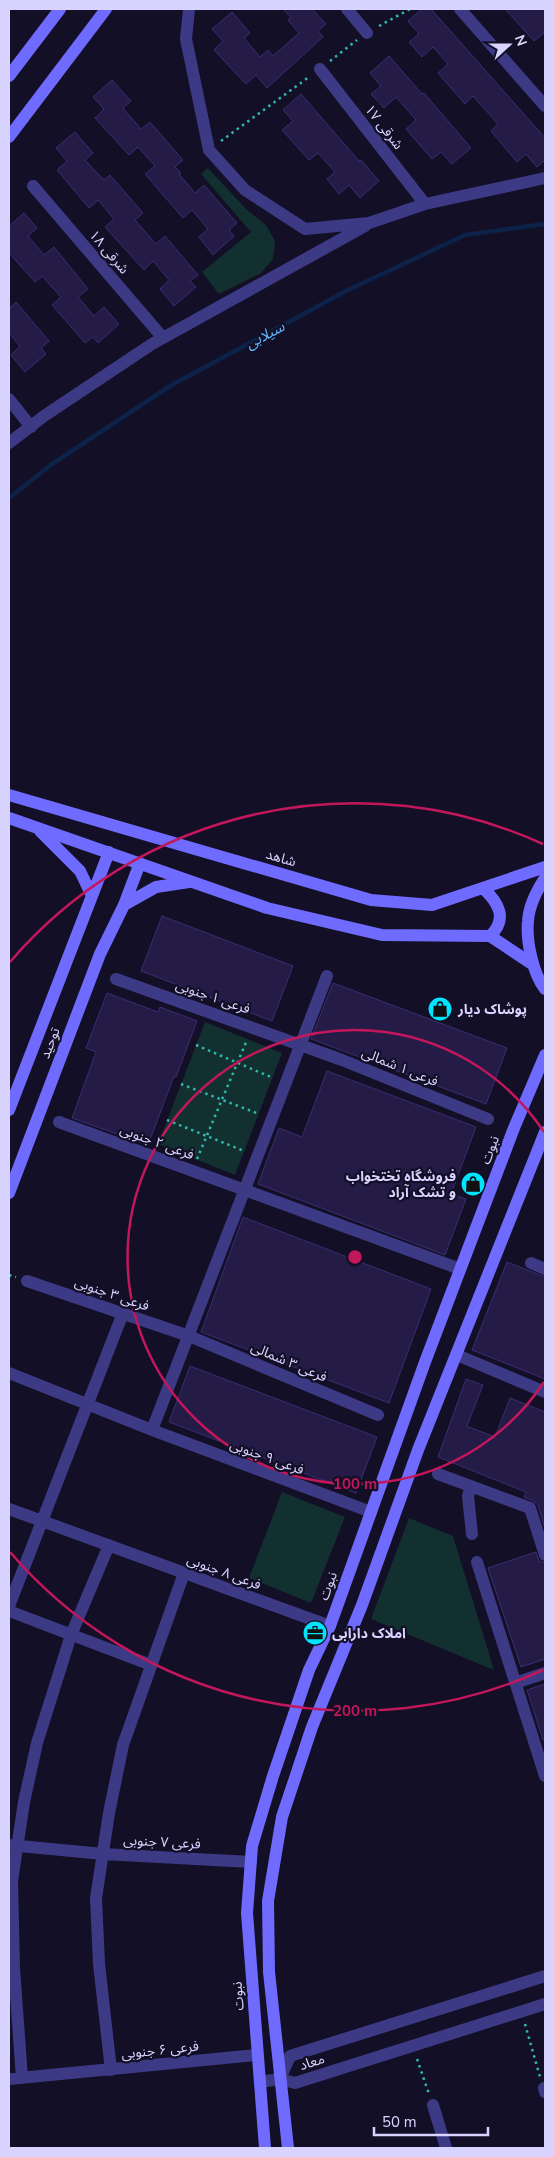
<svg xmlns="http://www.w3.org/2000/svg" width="554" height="2157" viewBox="0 0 554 2157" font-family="'Nunito Sans','Noto Sans Arabic',sans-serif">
<rect width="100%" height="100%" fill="#130f26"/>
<path fill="#12302f" d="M208,168L246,209L266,225L275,241L273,259L261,273L219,294L202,272L251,232L201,174Z
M205,1022L282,1053L235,1175L158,1144Z
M282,1492L345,1517L311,1603L249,1578Z
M409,1518L453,1536L494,1670L371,1619Z"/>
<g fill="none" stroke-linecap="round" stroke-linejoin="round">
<path stroke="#0c2248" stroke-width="4.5" d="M9,498L52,464L170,386L346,291L465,235L545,224"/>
</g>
<path fill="#241b47" stroke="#3b2d73" d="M283,9H312L326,24L318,31L323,37L267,88L256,75L246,84L214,50L223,41L212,29L232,12L250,33L244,38L260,57L268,50L273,56L299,33L288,20L291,18Z
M422,9H431L545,138V160L537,167L526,154L517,162L491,131L498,124L473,96L465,104L438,73L448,64L433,47L422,57L409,42L419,34L408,21Z
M505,9H545V32L534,41Z
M389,56L422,94L424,93L471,148L452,164L441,152L432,159L406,129L416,120L396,97L384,108L371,94L381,86L370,73Z
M112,80L131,101L123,108L141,129L150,122L183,160L175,167L181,173L179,174L195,193L204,185L237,223L229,230L234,236L213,255L199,237L208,229L192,210L183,218L145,174L155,166L138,147L129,155L95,118L104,109L93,97Z
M301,94L359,161L361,160L379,181L360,198L349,185L339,194L327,179L335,172L318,153L309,160L282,130L293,121L283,110Z
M75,132L93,153L85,160L104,180L110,175L143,213L135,220L156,244L165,236L198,275L190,281L196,287L174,306L160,289L169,280L153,261L144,270L105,227L114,219L98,200L89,208L57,170L67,161L56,148Z
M24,213L37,228L28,236L44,255L54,247L88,289L78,297L94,316L104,307L119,324L98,343L93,337L85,343L52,305L61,297L42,276L35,282L9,253V226Z
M16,302L49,341L41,348L46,354L25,372L11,355L20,346L9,333V309Z
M162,916L293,966L272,1021L141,971Z
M333,983L507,1048L486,1104L311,1039Z
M107,993L158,1012L160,1007L197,1021L176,1077L174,1076L148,1145L72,1118L96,1052L86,1048Z
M327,1071L476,1127L451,1194L466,1199L445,1255L258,1184L279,1128L302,1137Z
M243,1217L431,1289L389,1403L201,1332Z
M507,1262L545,1277V1379L472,1350Z
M190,1366L377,1437L356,1493L169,1422Z
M466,1379L483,1385L467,1426L469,1427L495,1437L510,1398L545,1412V1529L538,1505L533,1501L524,1497L526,1492L438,1457Z
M536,1552L539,1561L545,1563V1659L521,1667L488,1568Z
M545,1684V1739L543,1740L527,1690Z"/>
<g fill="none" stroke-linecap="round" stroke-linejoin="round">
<path stroke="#2fb8b0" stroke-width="2.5" stroke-dasharray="2.5 4" stroke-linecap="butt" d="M379,26L410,9
M330,61L357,40
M221,141L309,77
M196,1045L273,1078
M181,1084L259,1114
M167,1120L244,1151
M197,1159L247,1040
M9,1275L16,1277
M525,2024L540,2077
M417,2059L429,2094"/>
<path stroke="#3d3a85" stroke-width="12" d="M189,9L186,39L209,150L245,190L305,229L369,223L425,204L545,178
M347,9L367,33
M460,9L545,106
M320,69L425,204
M33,186L163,338
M9,399L31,427
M9,443L44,416L152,344L365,226
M116,979L342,1060L488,1119
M59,1122L460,1269
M531,1263L545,1269
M27,1281L189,1336L378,1415
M457,1355L545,1392
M9,1373L152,1430L371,1512
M152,1430L327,976
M438,1474L530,1508L545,1555
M471,1486L468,1496L472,1534
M9,1509L330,1626
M477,1562L545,1776
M9,1606L123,1313
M9,1611L151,1665
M515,1683L545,1673
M9,1845L103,1854L251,1862
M111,2070L99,1964L96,1898L109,1813L123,1745L184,1573
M22,2078L14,1968L12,1881L24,1802L37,1743L71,1635L109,1545
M9,2079L257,2055
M544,2088L545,2092
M433,2105L446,2148"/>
<path stroke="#3d3a85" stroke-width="12" d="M280,2079L290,2056L545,1976
M260,2082L280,2079L295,2083L545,2004"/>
<path stroke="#6f6bff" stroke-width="12" d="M9,76L60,9
M9,137L106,9
M9,795L371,900L432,905L545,867
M9,818L267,908L382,935L490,936L532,964
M40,831L80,871L92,896
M545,878C537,890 529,906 528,921C526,941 533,974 545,989
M483,888C499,903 508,919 490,936
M124,905L156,887L189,882
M9,1110L109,852
M9,1193L100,954L124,905L140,863
M265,2148L247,1913L252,1846L273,1776L309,1670L330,1626L425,1362L514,1128L545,1055
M288,2148L269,1972L268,1901L282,1817L312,1727L362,1605L418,1450L545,1132"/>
</g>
<g fill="none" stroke="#c2185b" stroke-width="2.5">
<path d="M544 1382A227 227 0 1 1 544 1132"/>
<path d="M543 1670A454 454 0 0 1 10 1552M10 962A454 454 0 0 1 543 844"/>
</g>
<defs>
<symbol id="shop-disc" viewBox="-11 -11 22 22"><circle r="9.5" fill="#00e5ff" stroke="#130f26"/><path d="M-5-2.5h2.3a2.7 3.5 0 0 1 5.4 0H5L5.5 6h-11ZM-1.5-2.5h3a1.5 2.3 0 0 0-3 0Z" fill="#111"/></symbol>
<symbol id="office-disc" viewBox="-11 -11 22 22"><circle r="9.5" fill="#00e5ff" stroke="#130f26"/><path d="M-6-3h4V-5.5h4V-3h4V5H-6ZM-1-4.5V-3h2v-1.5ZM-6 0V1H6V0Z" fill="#111"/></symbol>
</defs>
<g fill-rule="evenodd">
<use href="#shop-disc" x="426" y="995" width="28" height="28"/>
<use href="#shop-disc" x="459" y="1170" width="28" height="28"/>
<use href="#office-disc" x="301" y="1619" width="28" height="28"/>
</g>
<g text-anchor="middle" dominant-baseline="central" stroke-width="4.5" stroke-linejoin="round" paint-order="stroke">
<g font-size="14" fill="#d9d4ff" stroke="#130f26">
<text transform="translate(384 127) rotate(52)">۱۷ شرقی</text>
<text transform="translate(109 252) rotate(49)">۱۸ شرقی</text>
<text transform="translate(281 858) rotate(16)">شاهد</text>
<text transform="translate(213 997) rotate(19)">فرعی ۱ جنوبی</text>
<text transform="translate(50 1043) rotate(-69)">توحید</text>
<text transform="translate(400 1067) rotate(22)">فرعی ۱ شمالی</text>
<text transform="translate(157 1142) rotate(20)">فرعی ۲ جنوبی</text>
<text transform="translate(490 1150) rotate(-69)">نبوت</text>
<text transform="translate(112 1294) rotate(19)">فرعی ۳ جنوبی</text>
<text transform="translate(289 1362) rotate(23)">فرعی ۳ شمالی</text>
<text transform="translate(267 1457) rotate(20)">فرعی ۹ جنوبی</text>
<text transform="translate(224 1572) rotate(20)">فرعی ۸ جنوبی</text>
<text transform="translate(328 1586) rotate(-70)">نبوت</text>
<text transform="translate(162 1842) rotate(3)">فرعی ۷ جنوبی</text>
<text transform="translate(238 1996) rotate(-94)">نبوت</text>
<text transform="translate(160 2050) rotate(-6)">فرعی ۶ جنوبی</text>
<text transform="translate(312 2062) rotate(-18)">معاد</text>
</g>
<g font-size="14" font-weight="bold" fill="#d9d4ff" stroke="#130f26" text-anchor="start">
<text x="458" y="1009">پوشاک دیار</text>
<text x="456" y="1176" text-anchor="end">فروشگاه تختخواب<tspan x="456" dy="16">و تشک آراد</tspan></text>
<text x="332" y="1633">املاک دارابی</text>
</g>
<g font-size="15" font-style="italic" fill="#62b6ff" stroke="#130f26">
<text transform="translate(265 335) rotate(-28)">سیلابی</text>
</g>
</g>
<circle cx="355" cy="1257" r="8" fill="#c2185b" stroke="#130f26" stroke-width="2.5"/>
<g font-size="15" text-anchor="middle" font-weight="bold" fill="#c2185b" stroke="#130f26" stroke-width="4.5" stroke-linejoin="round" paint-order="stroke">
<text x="355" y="1489">100 m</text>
<text x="355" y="1716">200 m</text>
</g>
<rect width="554" height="2157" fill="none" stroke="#d9d4ff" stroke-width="20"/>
<g transform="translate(509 45) rotate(69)" stroke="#130f26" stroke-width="4" paint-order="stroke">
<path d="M0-4L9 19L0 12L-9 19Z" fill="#d9d4ff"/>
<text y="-8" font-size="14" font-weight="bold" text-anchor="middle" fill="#d9d4ff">N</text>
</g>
<path d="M374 2127v8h114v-8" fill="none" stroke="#d9d4ff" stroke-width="2.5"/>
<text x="382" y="2127" font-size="15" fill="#d9d4ff" stroke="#130f26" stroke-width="4" paint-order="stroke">50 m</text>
</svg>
